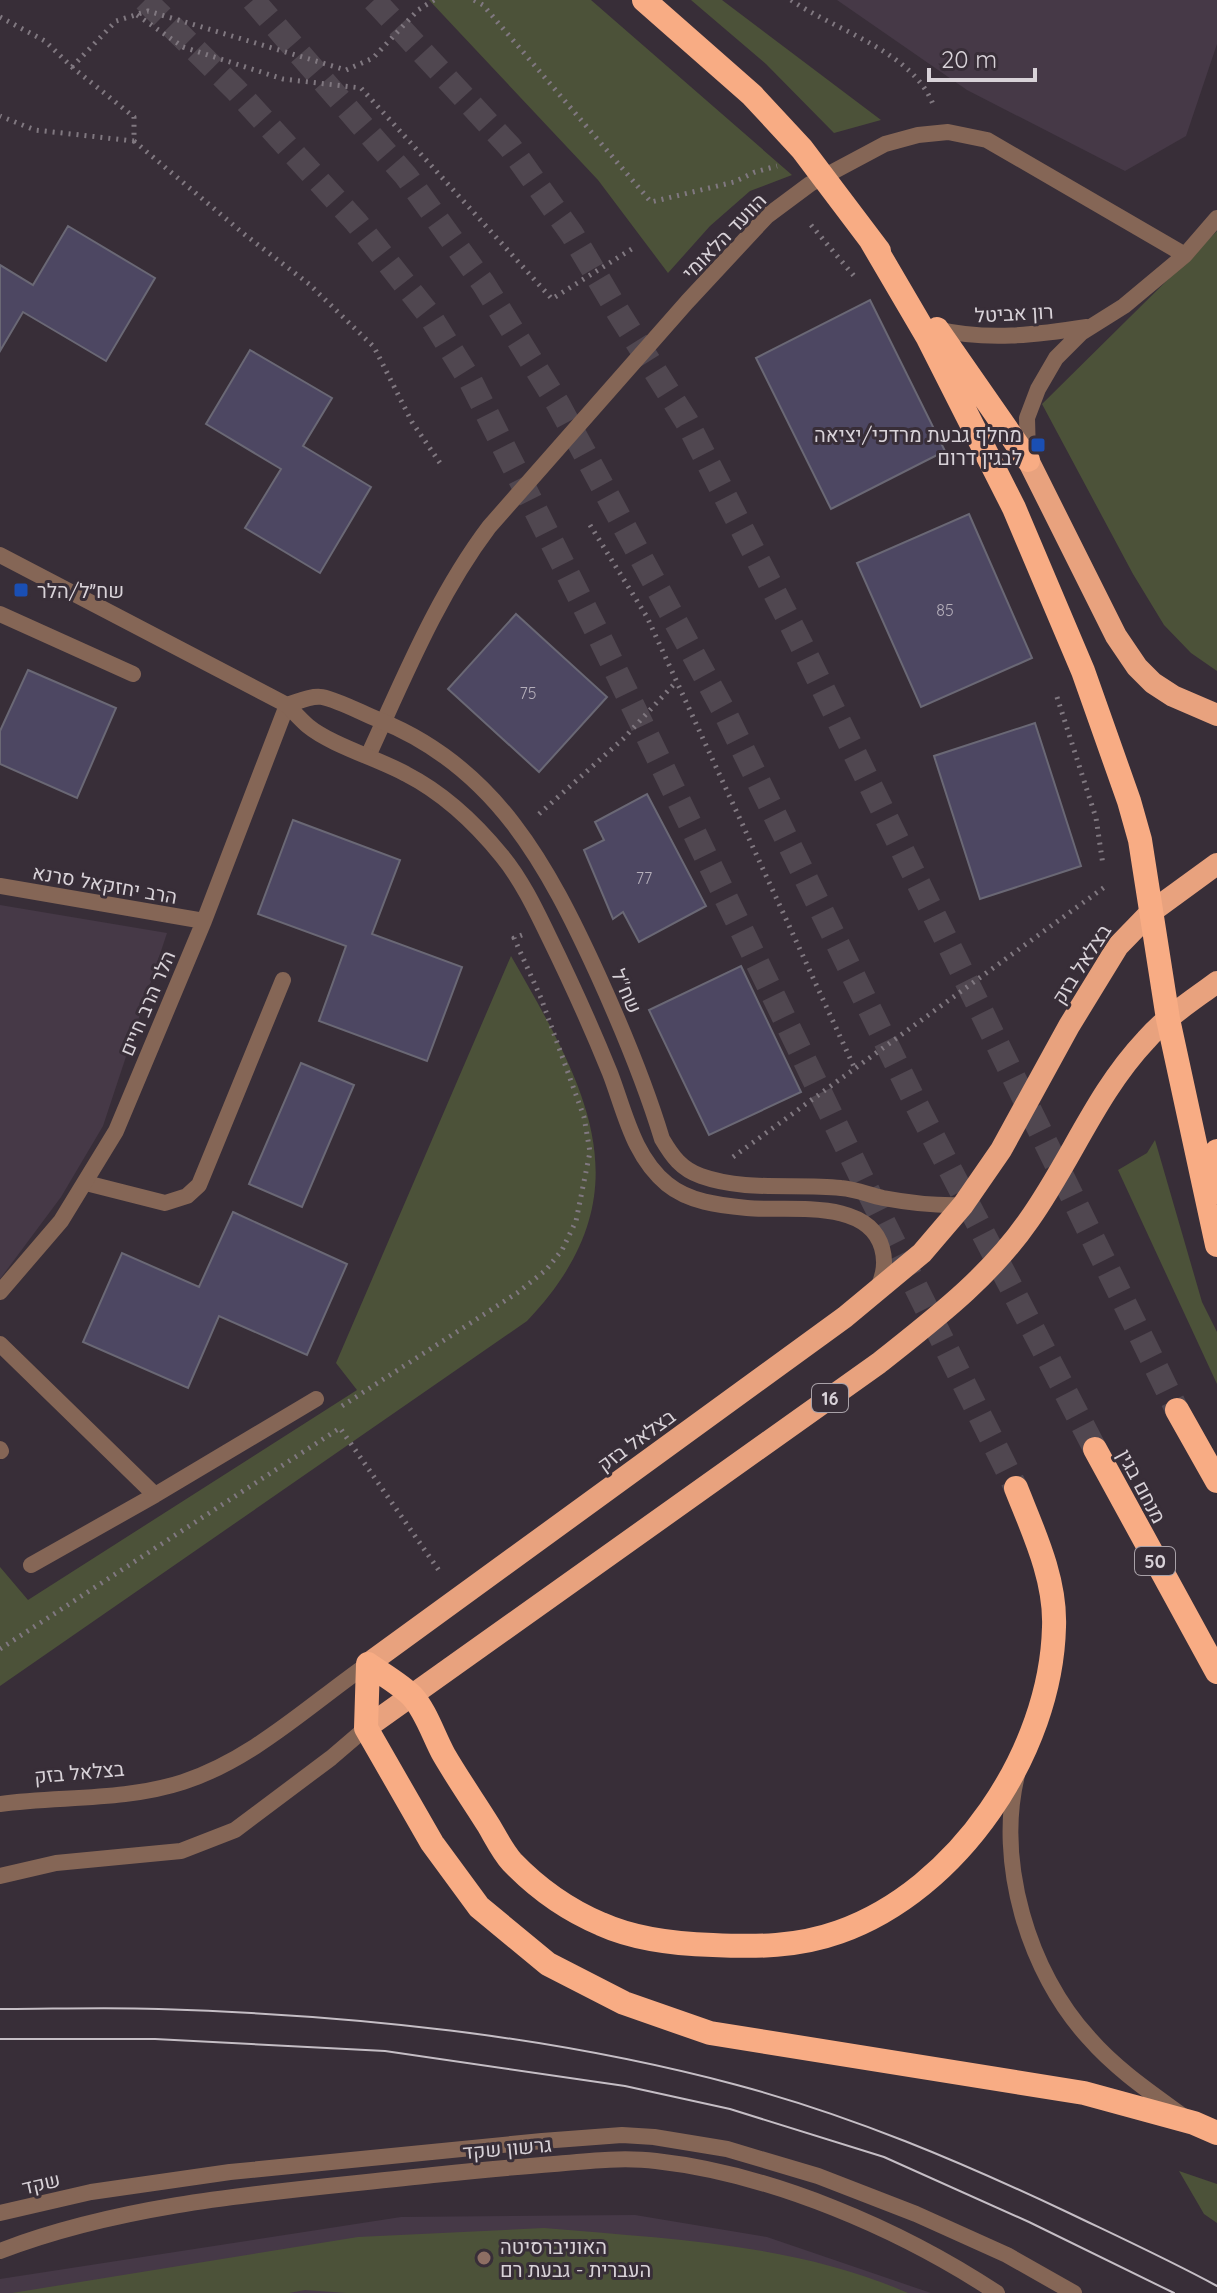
<svg xmlns="http://www.w3.org/2000/svg" width="1217" height="2293" viewBox="0 0 1217 2293" font-family="Quicksand,Heebo,sans-serif">
<rect width="100%" height="100%" fill="#382e38"/>
<path fill="#463947" d="M837,0H1217V44L1186,136L1125,171L967,90Z
M0,905L167,933L103,1126L61,1197L0,1279Z
M635,2215L767,2237L931,2293H0V2279L401,2217Z"/>
<path fill="#4c5239" d="M429,0H591L792,175L750,191L710,226L668,273L598,180Z
M691,0H722L881,120L834,133L766,64Z
M1217,231V671L1191,653L1164,625L1133,574L1042,404Z
M511,956C586,1087 649,1193 527,1321L0,1686V1567L28,1600L357,1390L336,1363Z
M1155,1140L1202,1302L1217,1332V1384L1118,1170L1147,1153Z
M1179,2171L1217,2184V2223L1204,2214Z
M544,2228C667,2239 794,2243 908,2293H346L305,2290L289,2293H12L358,2237Z"/>
<path fill="#4d4762" stroke="#6a6875" stroke-width="2" d="M68,226L155,278L106,361L23,312L0,351V265L33,285Z
M870,300L945,451L831,509L756,358Z
M250,350L332,398L303,446L371,487L320,573L245,528L281,469L206,424Z
M969,514L1032,658L921,707L857,563Z
M516,614L607,697L539,772L448,689Z
M28,670L116,708L77,798L0,764V731Z
M1035,723L1081,866L980,899L934,756Z
M647,794L706,906L639,942L623,912L613,919L584,850L604,840L595,822Z
M293,820L400,860L372,934L462,967L427,1061L319,1021L346,946L258,914Z
M741,966L801,1092L709,1135L649,1010Z
M301,1063L354,1085L302,1207L249,1184Z
M233,1212L347,1264L307,1355L219,1316L188,1388L83,1342L122,1253L199,1287Z"/>
<g fill="none" stroke-linecap="round" stroke-linejoin="round">
<path stroke="#504750" stroke-width="24" stroke-dasharray="24 12" stroke-linecap="butt" d="M145,0L236,90L356,222L430,316L471,382L598,634L867,1189L1016,1488
M253,0L406,176L483,283L558,404L726,715L913,1098L1095,1449
M374,0L510,147L572,234L618,312L687,422L798,638L1177,1410"/>
<path stroke="#807880" stroke-width="5" stroke-dasharray="2 6" stroke-linecap="butt" d="M474,0L483,5L651,202L734,182L755,172L777,166
M791,0C836,31 915,52 934,107
M137,15L183,47L283,79L361,88L552,299L635,247
M0,17L45,41L72,67L134,117V141L35,130L0,116
M72,67L116,21L148,11L346,70L373,58L418,10L434,0
M134,141L244,234L309,284L374,347L412,422L440,463
M811,225L854,276
M590,525L647,617L855,1069
M1057,697L1096,818L1103,865
M539,814L623,739L677,681
M733,1157L1106,886
M342,1406L517,1293L546,1270L562,1250L576,1221L590,1152L584,1117L541,998L514,938L522,935
M0,1649L340,1428L440,1572"/>
<path stroke="#856656" stroke-width="16" d="M0,614L133,674
M86,1183L165,1203L187,1196L199,1185L283,980
M0,1344L155,1495
M0,1449L1,1451
M31,1565L155,1495L316,1399
M1017,1775C996,1862 1028,1972 1089,2038C1116,2069 1150,2092 1183,2116"/>
<path stroke="#856656" stroke-width="16" d="M936,329C987,341 1036,335 1087,327
M1028,456L1027,418L1038,389L1056,358L1081,333L1124,306L1185,255
M368,756C404,678 437,596 489,527L687,302L767,216L810,184L885,144L918,135L948,132L987,140L1185,255L1217,218
M0,886L204,921
M0,1292L61,1221L116,1131L204,921L287,705"/>
<path stroke="#856656" stroke-width="16" d="M0,555L287,705C294,712 301,720 308,726C331,745 379,759 406,774C443,793 476,824 502,856C521,879 535,908 548,935C570,980 591,1026 610,1073C625,1112 633,1156 667,1184C689,1202 718,1205 747,1208C786,1212 868,1197 882,1248C886,1262 884,1276 877,1289
M287,705C297,702 312,695 322,697C341,701 361,713 379,720C496,767 548,866 598,975C622,1028 645,1083 662,1139C672,1156 681,1169 701,1176C746,1192 795,1183 841,1188C856,1189 869,1195 883,1198C910,1203 936,1206 963,1205
M0,1804C60,1796 125,1801 183,1782C253,1759 308,1706 368,1664
M0,1876L56,1863L181,1851L235,1830L331,1758L366,1728
M0,2213L91,2192L230,2172L542,2141L622,2135L654,2137L727,2149L818,2176L916,2214L1007,2255L1074,2293
M0,2251C135,2199 291,2191 433,2175C473,2171 513,2167 554,2164C587,2161 623,2157 656,2161C772,2174 900,2229 997,2293"/>
<path stroke="#e8a27e" stroke-width="22" d="M1028,460L1116,636L1137,667L1153,683L1173,696L1217,715
M368,1664L845,1317L922,1253L963,1205L1001,1150L1069,1026L1118,946L1151,912L1217,864
M366,1728L879,1363C933,1320 989,1278 1029,1220C1071,1161 1096,1093 1146,1040C1166,1017 1193,1000 1217,982"/>
<path stroke="#f8ac84" stroke-width="24" d="M644,0L752,95L802,149L879,251
M870,239L928,338L1014,508L1083,671L1129,801L1140,840L1168,1019L1217,1245
M937,329L1028,460
M1212,1193L1217,1151
M1177,1410L1217,1481
M1095,1449L1217,1672
M368,1664C382,1674 400,1684 412,1696C426,1711 434,1737 444,1755C458,1779 474,1802 489,1826C496,1838 503,1852 512,1862C537,1888 568,1910 601,1924C634,1939 677,1944 713,1945C756,1947 797,1947 839,1932C958,1890 1051,1752 1054,1627C1056,1579 1033,1531 1016,1488
M368,1664L366,1728L432,1843L479,1907L548,1964L624,2003L710,2033L1084,2093L1194,2123L1217,2133"/>
<path stroke="#c5bec5" stroke-width="2" d="M0,2009C53,2009 106,2007 159,2009C353,2015 549,2035 737,2085C853,2116 961,2162 1069,2213C1119,2237 1169,2260 1217,2286
M0,2039H155L385,2051L625,2086L730,2109L884,2157L1029,2222L1174,2293"/>
</g>
<g fill="#1a4fb4" stroke="#382e38" stroke-width="3">
<rect x="1030" y="437" width="16" height="16" rx="4"/>
<rect x="13" y="582" width="16" height="16" rx="4"/>
</g>
<circle fill="#8d6e63" stroke="#382e38" stroke-width="3" cx="484" cy="2258" r="8"/>
<g text-anchor="middle" dominant-baseline="central" stroke-width="6" stroke-linejoin="round" paint-order="stroke">
<g font-size="16" fill="#b5afba">
<text x="945" y="610">85</text>
<text x="528" y="693">75</text>
<text x="644" y="878">77</text>
</g>
<g fill="#382e38" stroke="#a8a1a8" stroke-width="2">
<rect x="812" y="1384" width="36" height="28" rx="6"/>
<rect x="1135" y="1547" width="40" height="28" rx="6"/>
</g>
<g font-size="18" font-weight="bold" fill="#d8d2d8">
<text x="830" y="1398">16</text>
<text x="1155" y="1561">50</text>
</g>
<g font-size="20" fill="#d8d2d8" stroke="#382e38">
<text transform="translate(724 236) rotate(-46)">הוועד הלאומי</text>
<text transform="translate(1014 313) rotate(-3)">רון אביטל</text>
<text transform="translate(105 884) rotate(10)">הרב יחזקאל סרנא</text>
<text transform="translate(1081 964) rotate(-57)">בצלאל בזק</text>
<text transform="translate(627 991) rotate(66)">שח"ל</text>
<text transform="translate(147 1003) rotate(-67)">הלר הרב חיים</text>
<text transform="translate(636 1440) rotate(-36)">בצלאל בזק</text>
<text transform="translate(1142 1486) rotate(62)">מנחם בגין</text>
<text transform="translate(79 1772) rotate(-5)">בצלאל בזק</text>
<text transform="translate(507 2148) rotate(-5)">גרשון שקד</text>
<text transform="translate(41 2183) rotate(-13)">שקד</text>
</g>
<g font-size="20" fill="#d8d2d8" stroke="#382e38" text-anchor="start">
<text x="1022" y="434" text-anchor="end">מחלף גבעת מרדכי/יציאה<tspan x="1022" dy="23">לבגין דרום</tspan></text>
<text x="37" y="590">שח״ל/הלר</text>
<text x="500" y="2246">האוניברסיטה<tspan x="500" dy="23">העברית - גבעת רם</tspan></text>
</g>
</g>
<path d="M929 68v12h106v-12" fill="none" stroke="#d8d2d8" stroke-width="4"/>
<text x="941" y="68" font-size="24" fill="#d8d2d8" stroke="#382e38" stroke-width="6" paint-order="stroke">20 m</text>
</svg>
